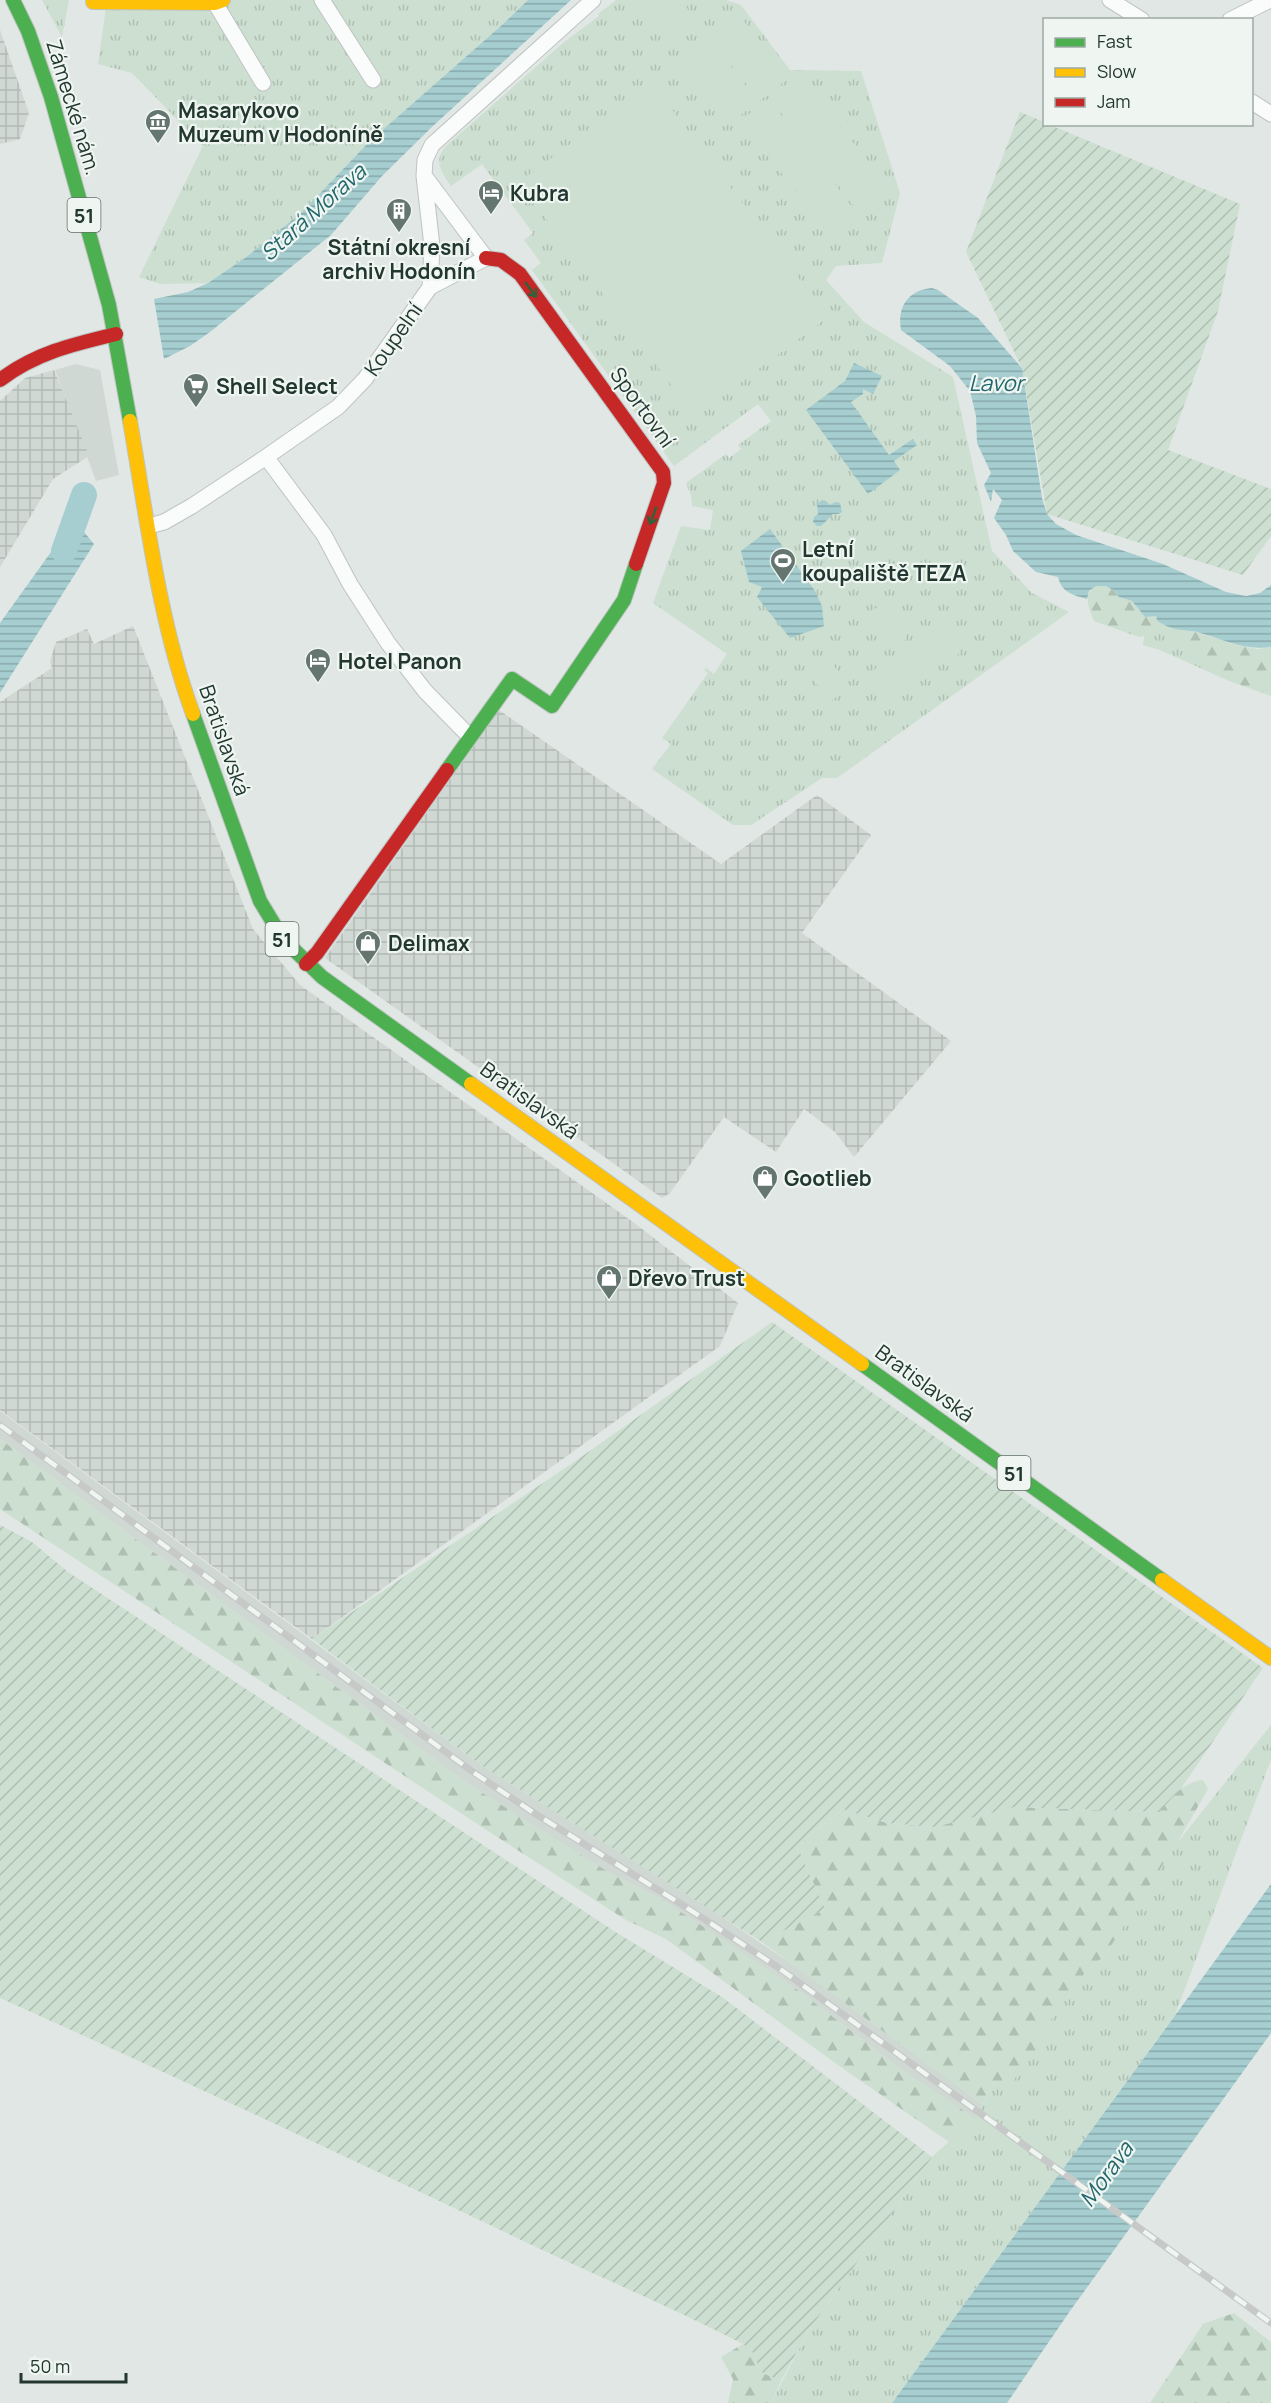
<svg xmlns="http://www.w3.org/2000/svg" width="1271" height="2403" viewBox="0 0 1271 2403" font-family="Manrope,sans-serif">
<defs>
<pattern id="industrial-grid" width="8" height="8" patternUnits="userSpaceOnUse" patternTransform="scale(1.5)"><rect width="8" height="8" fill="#d0d8d4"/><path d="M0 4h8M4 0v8" fill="none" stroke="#b2bab6"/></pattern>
<pattern id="grass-tufts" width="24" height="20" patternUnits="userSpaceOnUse" patternTransform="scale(1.5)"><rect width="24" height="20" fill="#ccdfd0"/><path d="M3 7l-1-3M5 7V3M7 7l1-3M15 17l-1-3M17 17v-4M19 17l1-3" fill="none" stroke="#afc0b3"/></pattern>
<pattern id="forest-firs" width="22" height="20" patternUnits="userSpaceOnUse" patternTransform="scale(1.5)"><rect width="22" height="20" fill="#ccdfd0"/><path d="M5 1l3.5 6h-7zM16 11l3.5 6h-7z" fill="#afc0b3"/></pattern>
<pattern id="garden-furrows" width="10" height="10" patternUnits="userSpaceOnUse" patternTransform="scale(1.5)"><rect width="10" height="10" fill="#ccdfd0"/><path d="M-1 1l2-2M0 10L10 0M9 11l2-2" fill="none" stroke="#afc0b3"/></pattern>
<pattern id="water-rules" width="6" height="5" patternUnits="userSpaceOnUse" patternTransform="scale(1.5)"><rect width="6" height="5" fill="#a6ced1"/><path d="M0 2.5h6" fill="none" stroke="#87a8aa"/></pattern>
</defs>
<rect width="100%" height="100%" fill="#e1e7e4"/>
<path fill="#d0d8d4" d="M76,364L100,370L119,475L96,481L55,370Z
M0,1411L481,1765L709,1908L811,1977L982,2104L1094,2209L899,2068L802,1993L661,1899L613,1875L527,1822L468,1784L373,1714L0,1439Z"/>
<path fill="url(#industrial-grid)" d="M0,30L29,113L20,139L0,144Z
M54,370L89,456L53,479L0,567V401L25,378Z
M133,626L253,929L300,985L633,1222L738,1303L720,1346L312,1639L0,1410V702L52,668L50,661L56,642L87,629L94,644Z
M499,710L721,864L817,795L871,835L802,933L951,1041L854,1157L835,1132L804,1109L776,1152L724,1117L670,1193L662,1198L325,958Z"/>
<path fill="url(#grass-tufts)" d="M42,0H69L62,37Z
M107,0H528L502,25L370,141L301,213L245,258L208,283L160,284L139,277L203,146L132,73L98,64Z
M616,0H726L741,5L790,70L861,71L900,193L882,263L836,266L826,280L864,322L953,377L992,551L1032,593L1069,612L837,778H822L751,825H733L652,769L671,744L662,738L708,673L704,670L706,668L714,674L727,654L653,603L681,526L710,530L713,510L692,506L691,495L686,483L726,454L729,458L741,449L738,445L771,421L758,404L674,466L532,270L541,263L524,240L533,233L482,164L451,186C442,173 433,162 445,147L564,42L599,16L598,14Z
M1163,625L1168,639L1229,681L1160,650L1143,645L1144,637Z
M1271,1725V1760L1175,2015L892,2403H771L809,2330L932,2157L975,2118L994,2082L1011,2085L1041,2033L1084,1974L1105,1955L1177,1843Z"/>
<path fill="url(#forest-firs)" d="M1096,586H1106L1113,590L1119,597L1132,601L1145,617L1156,616L1164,625L1199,633L1236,645L1258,649L1271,647V696L1229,681L1168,639L1163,626L1150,635L1139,637L1094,621C1089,607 1082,596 1096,586Z
M0,1439L468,1784L613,1875L661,1899L751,1958L802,1993L899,2068L975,2118L949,2142L838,2065L666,1939L626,1920L488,1831L0,1509Z
M1203,1780L1208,1789L1177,1843L1105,1955L1084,1974L1041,2033L1044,2040L1039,2053L1029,2055L1011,2085L1002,2086L994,2082L982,2104L762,1942L825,1909L797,1846L842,1809L887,1823L934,1827L1015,1807L1158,1812C1172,1797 1182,1783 1203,1780Z
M1234,2313L1271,2342V2403H1150L1203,2324Z
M743,2344L752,2351L761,2372L781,2381L771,2403H728L733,2379L721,2357Z"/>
<path fill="url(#garden-furrows)" d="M1020,112L1044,122V124L1050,125L1240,204L1218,311L1168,450L1271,489V536L1243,575L1047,514L1022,368L966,252Z
M772,1322L1263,1668L1182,1787L1159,1812L1015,1807L934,1827L887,1823L842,1809L797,1846L825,1909L762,1942L481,1765L312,1639L577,1460Z
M0,1525L32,1542L68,1572L617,1933L722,1997L932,2157L809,2330L781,2381L761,2372L752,2351L743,2344C675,2309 604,2279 534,2246C357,2162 179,2078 0,1998Z"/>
<path fill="#ccdfd0" d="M632,0H681L700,25L669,48Z
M742,19L789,78L759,101L714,41Z
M712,41L758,102L726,126L680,65Z
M800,74L846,134L787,180L740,121L768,99L813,155L769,97Z
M652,83L828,317L695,417L519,182Z
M849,137L892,195L862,217L820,159Z
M818,161L860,218L832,239L790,182Z
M886,602L906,639L889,648L869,612Z
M950,630L961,653L877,697L865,674Z
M825,655L850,686L831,701L805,670Z"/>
<path fill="url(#water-rules)" d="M528,0H571L434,125L382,176L331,235L210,332L190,346L164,359L154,299L188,292L208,283L245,258L301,213L370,141L502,25Z
M932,288L938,290L978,318L1022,368L1042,498L1047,514L1056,524L1076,535L1163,564L1226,592L1246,596L1260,593L1271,585V647C1244,651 1223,639 1197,632C1187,630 1170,630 1161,623C1157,621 1157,620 1156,616L1145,617L1132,601L1119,597L1113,590L1106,586H1096L1089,591L1087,599C1073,595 1062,593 1058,577L1036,572L1013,551L1006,535L994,518L1002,500L993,489L991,502L984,485L991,473L977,443L976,416L970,391L950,366L901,330C897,307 908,290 932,288Z
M854,363L882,376L873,394L863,389V394L851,402L889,455L913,439L917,445L894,461L900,470L868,494L806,410L845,381Z
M822,500L826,501L830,505L835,502L840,503L842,512L838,514H833L821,526H817L813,522L814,517L818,514L817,504Z
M74,520L94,544L0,693V623Z
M770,529L815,591L822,606L824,626L790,638L757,597L762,587L749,582L741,551Z
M1271,1884V2033L1070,2311L1007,2403H892Z"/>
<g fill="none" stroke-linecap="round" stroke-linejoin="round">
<path stroke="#a6ced1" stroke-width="26" d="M64,551L84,495"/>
<defs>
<path id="street" d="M322,0L373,80
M1110,0L1142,20
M215,3L263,83
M1230,20L1270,0
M1252,102L1271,114
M426,178L486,258L430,287
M266,457L324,535L350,584L388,643L425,691L470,737
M149,526L164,522L192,506L266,457L338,407L365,379L430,287L432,246L424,176L425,160L432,145L593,0"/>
<path id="fast" d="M13,0L28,31L51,97L109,305L130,421
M193,714L260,901L283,939L322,977L471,1084
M447,770L512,679L552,706L624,600L636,564
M862,1364L1162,1580"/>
<path id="slow" d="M93,0V2L215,3L223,0
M130,421C147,519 159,621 193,714
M471,1084L862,1364
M1162,1580L1271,1658"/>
<path id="jam" d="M486,258L501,260L520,274L663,472L664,483L636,564
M0,380C35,353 74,344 116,334
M306,964L317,953L447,770"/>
</defs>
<use href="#street" stroke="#bec4c1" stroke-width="17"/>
<use href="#fast" stroke="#bec4c1" stroke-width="16"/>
<use href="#slow" stroke="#bec4c1" stroke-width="16"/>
<use href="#jam" stroke="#bec4c1" stroke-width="16"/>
<use href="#street" stroke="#fafbfb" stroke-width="15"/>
<use href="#fast" stroke="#4caf50" stroke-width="14"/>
<use href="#slow" stroke="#ffc107" stroke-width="14"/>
<use href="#jam" stroke="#c62828" stroke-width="14"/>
<defs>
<path id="rail" d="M0,1425L473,1772L534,1813L681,1904L776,1966L1271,2323"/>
</defs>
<use href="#rail" stroke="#c6c9c8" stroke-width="7"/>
<use href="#rail" stroke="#eff6f2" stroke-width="4.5" stroke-dasharray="14" stroke-linecap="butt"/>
</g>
<defs><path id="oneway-shaft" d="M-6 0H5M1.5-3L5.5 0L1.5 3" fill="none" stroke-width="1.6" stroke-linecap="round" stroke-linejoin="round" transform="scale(1.5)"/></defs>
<g stroke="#31613b">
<use href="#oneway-shaft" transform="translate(531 290) rotate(54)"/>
<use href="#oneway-shaft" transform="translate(653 516) rotate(110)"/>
</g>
<defs>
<symbol id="museum-pin" viewBox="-11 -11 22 30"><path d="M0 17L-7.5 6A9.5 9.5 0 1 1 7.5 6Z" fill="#65756f" stroke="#eff6f2"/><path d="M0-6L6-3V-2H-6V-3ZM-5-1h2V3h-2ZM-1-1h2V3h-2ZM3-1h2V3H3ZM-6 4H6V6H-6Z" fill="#fff"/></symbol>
<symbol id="hotel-pin" viewBox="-11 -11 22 30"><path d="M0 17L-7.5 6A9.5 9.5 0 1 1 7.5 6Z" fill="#65756f" stroke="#eff6f2"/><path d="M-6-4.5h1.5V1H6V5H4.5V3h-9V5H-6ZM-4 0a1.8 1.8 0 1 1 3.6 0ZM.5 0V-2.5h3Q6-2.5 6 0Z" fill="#fff"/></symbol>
<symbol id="building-pin" viewBox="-11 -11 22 30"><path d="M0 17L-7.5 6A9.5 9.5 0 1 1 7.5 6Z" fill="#65756f" stroke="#eff6f2"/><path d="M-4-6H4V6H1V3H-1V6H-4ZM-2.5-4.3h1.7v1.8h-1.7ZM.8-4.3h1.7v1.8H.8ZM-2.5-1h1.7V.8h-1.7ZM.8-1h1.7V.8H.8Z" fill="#fff"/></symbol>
<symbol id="supermarket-pin" viewBox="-11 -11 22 30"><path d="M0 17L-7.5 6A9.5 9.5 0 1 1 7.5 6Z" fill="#65756f" stroke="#eff6f2"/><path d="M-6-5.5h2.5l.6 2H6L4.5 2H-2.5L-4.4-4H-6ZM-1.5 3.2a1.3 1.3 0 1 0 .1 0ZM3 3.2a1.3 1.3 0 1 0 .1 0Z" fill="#fff"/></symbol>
<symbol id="stadium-pin" viewBox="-11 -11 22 30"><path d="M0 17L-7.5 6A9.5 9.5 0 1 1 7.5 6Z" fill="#65756f" stroke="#eff6f2"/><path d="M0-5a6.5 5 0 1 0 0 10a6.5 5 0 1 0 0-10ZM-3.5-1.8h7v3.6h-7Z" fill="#fff"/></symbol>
<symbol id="shop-pin" viewBox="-11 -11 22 30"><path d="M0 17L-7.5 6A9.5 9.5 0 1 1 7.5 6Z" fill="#65756f" stroke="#eff6f2"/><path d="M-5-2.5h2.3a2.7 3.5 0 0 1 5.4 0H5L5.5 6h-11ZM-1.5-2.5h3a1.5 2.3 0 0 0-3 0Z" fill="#fff"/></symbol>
</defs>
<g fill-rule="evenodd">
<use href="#museum-pin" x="143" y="107" width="30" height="40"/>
<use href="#hotel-pin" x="476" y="178" width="30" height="40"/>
<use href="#building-pin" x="384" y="196" width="30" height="40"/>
<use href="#supermarket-pin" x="181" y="371" width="30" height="40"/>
<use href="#stadium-pin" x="768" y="546" width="30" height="40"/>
<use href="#hotel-pin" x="303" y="646" width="30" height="40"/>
<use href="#shop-pin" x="353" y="928" width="30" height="40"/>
<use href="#shop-pin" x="750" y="1163" width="30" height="40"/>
<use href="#shop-pin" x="594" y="1263" width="30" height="40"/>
</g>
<g text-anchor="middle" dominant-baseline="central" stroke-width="4.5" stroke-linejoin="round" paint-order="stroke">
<g fill="#eff6f2" stroke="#60706a" stroke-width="1.5">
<rect x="67.5" y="198" width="33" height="34" rx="4.5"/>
<rect x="265.5" y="922" width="33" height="34" rx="4.5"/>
<rect x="997.5" y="1456" width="33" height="34" rx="4.5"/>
</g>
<g font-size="20" font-weight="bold" fill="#223730">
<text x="84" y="215">51</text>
<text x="282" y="939">51</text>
<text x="1014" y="1473">51</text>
</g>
<g font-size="21" fill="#223730" stroke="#eff6f2">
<text transform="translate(74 107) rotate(73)">Zámecké nám.</text>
<text transform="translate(393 339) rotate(-55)">Koupelní</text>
<text transform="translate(643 407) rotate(54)">Sportovní</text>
<text transform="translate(225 740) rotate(71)">Bratislavská</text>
<text transform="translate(530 1100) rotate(36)">Bratislavská</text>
<text transform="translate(925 1383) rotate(36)">Bratislavská</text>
</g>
<g font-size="21" font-weight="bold" fill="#223730" stroke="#eff6f2" text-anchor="start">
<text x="178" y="110">Masarykovo<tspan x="178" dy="24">Muzeum v Hodoníně</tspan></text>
<text x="510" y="193">Kubra</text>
<text x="399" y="247" text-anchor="middle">Státní okresní<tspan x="399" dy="24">archiv Hodonín</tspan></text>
<text x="216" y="386">Shell Select</text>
<text x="802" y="549">Letní<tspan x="802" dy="24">koupaliště TEZA</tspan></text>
<text x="338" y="661">Hotel Panon</text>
<text x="388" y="943">Delimax</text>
<text x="784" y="1178">Gootlieb</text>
<text x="628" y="1278">Dřevo Trust</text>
</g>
<g font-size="22" font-style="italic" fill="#22666c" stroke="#eff6f2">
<text transform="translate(313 212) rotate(-42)">Stará Morava</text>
<text x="996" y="383">Lavor</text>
<text transform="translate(1106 2174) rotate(-54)">Morava</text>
</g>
</g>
<rect x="1043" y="18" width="210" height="108" fill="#eff6f2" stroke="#9daaa4" stroke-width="1.5"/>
<rect x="1055" y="38" width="30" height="9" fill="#4caf50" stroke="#9daaa4" stroke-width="1.5"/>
<text x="1097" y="48" font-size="18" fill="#223730">Fast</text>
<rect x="1055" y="68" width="30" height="9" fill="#ffc107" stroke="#9daaa4" stroke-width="1.5"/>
<text x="1097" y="78" font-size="18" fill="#223730">Slow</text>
<rect x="1055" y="98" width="30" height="9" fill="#c62828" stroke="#9daaa4" stroke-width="1.5"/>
<text x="1097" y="108" font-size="18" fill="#223730">Jam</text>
<path d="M21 2373v9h105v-9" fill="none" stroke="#223730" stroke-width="3"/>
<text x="30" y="2373" font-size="18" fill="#223730" stroke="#eff6f2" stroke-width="4.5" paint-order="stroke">50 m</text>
</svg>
